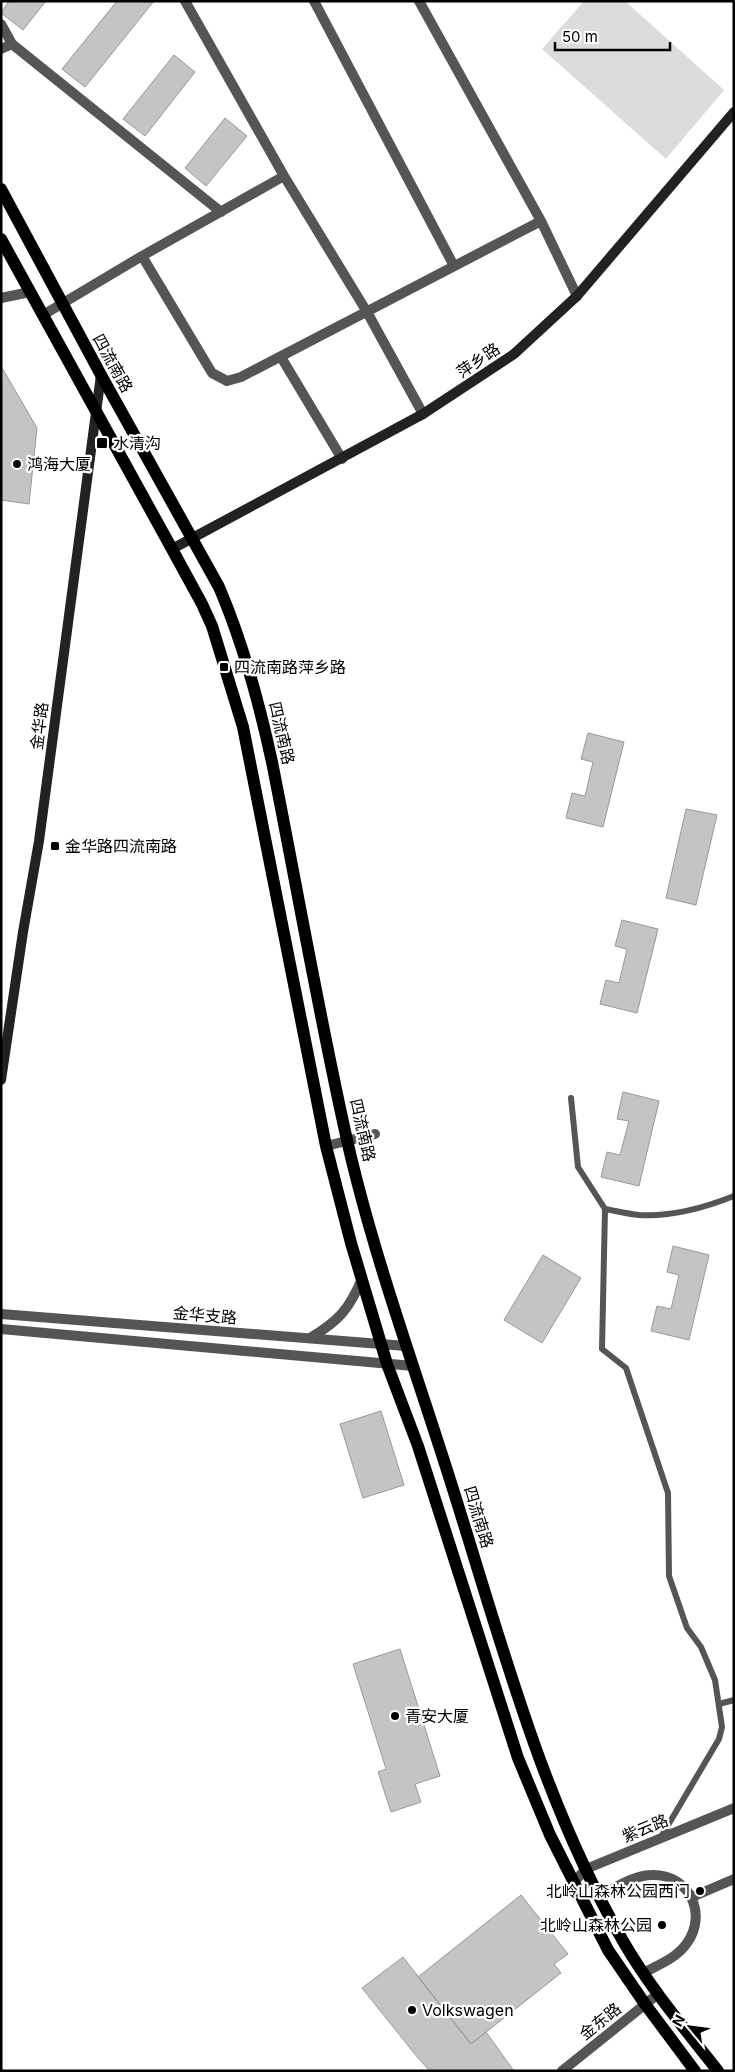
<svg xmlns="http://www.w3.org/2000/svg" width="735" height="2072" viewBox="0 0 735 2072" font-family="Inter,'Noto Sans SC',sans-serif">
<rect width="100%" height="100%" fill="#fff"/>
<path fill="#dcdcdc" d="M584,1H625L724,90L666,159L542,49Z"/>
<path fill="#c4c4c4" stroke="#999" d="M9,1H46L23,30L1,13Z
M117,1H154L85,87L62,69Z
M174,55L195,72L145,136L123,119Z
M225,118L247,136L206,186L185,168Z
M1,366L37,428L29,504L1,500Z
M588,733L624,742L603,827L566,818L572,793L585,796L593,762L581,759Z
M686,809L717,815L696,905L666,898Z
M622,920L658,929L637,1013L600,1004L606,980L619,983L627,949L615,946Z
M623,1092L659,1101L639,1186L601,1177L607,1152L620,1155L629,1121L617,1119Z
M673,1246L709,1255L689,1340L651,1331L657,1306L671,1309L679,1275L667,1272Z
M543,1255L581,1278L542,1343L504,1320Z
M381,1411L404,1485L363,1498L340,1424Z
M400,1649L440,1776L415,1784L421,1802L391,1812L378,1772L386,1769L353,1664Z
M521,1895L568,1954L554,1964L561,1973L471,2044L418,1977Z
M403,1957L471,2044L486,2032L514,2071H430L418,2058L362,1988Z"/>
<g fill="none" stroke-linecap="round" stroke-linejoin="round">
<path stroke="#555" stroke-width="6" d="M571,1098L578,1167L605,1209L602,1349L626,1368L668,1493L669,1576L687,1628L701,1647L715,1680L722,1727L719,1739L661,1837
M605,1209C616,1211 628,1214 639,1215C671,1217 704,1208 734,1196
M719,1704L734,1700"/>
<path stroke="#555" stroke-width="10" d="M185,1L284,176L367,312L423,414
M314,1L454,266
M419,1L541,221L577,296
M1,24L12,44L221,212
M1,49L12,44
M142,256L212,373L227,381L241,377L541,221
M1,298L30,292
M43,315L142,256L284,176
M281,357L342,459
M326,1146L375,1134
M573,1883L586,1869L734,1808
M599,1896C615,1888 634,1875 652,1875C689,1874 708,1914 687,1943C677,1958 658,1965 643,1973
M692,1897L734,1879
M562,2071L658,1994"/>
<path stroke="#555" stroke-width="10" d="M1,1314L406,1346
M1,1329L413,1366
M310,1338C339,1321 349,1309 362,1279"/>
<path stroke="#222" stroke-width="10" d="M172,549L423,414L514,354L577,296L734,112
M1,1080L23,932L39,841L101,375"/>
<path stroke="#000" stroke-width="12" d="M1,189L101,375L219,587C243,643 259,702 272,762C297,888 319,1015 347,1140C375,1263 420,1382 457,1502C504,1652 544,1804 623,1941C650,1988 685,2029 718,2071
M1,239L172,549L202,604L212,626L243,727L326,1146L351,1243L387,1364L418,1446L518,1758L550,1835L608,1950L645,2004L695,2071"/>
</g>
<g fill="#000" stroke="#fff" stroke-width="2">
<rect x="96" y="437" width="12" height="12" rx="2.5"/>
<circle cx="17" cy="464" r="5"/>
<rect x="219" y="662" width="10" height="10" rx="2.5"/>
<rect x="50" y="841" width="10" height="10" rx="2.5"/>
<circle cx="395" cy="1716" r="5"/>
<circle cx="700" cy="1891" r="5"/>
<circle cx="662" cy="1925" r="5"/>
<circle cx="412" cy="2010" r="5"/>
</g>
<g text-anchor="middle" dominant-baseline="central" stroke-width="4.5" stroke-linejoin="round" paint-order="stroke">
<g font-size="16" fill="#000" stroke="#fff">
<text transform="translate(478 360) rotate(-34)">萍乡路</text>
<text transform="translate(113 363) rotate(61)">四流南路</text>
<text transform="translate(39 726) rotate(-83)">金华路</text>
<text transform="translate(282 733) rotate(77)">四流南路</text>
<text transform="translate(363 1130) rotate(77)">四流南路</text>
<text transform="translate(205 1315) rotate(5)">金华支路</text>
<text transform="translate(479 1517) rotate(73)">四流南路</text>
<text transform="translate(645 1828) rotate(-22)">紫云路</text>
<text transform="translate(600 2021) rotate(-39)">金东路</text>
</g>
<g font-size="16" fill="#000" stroke="#fff" text-anchor="start">
<text x="113" y="443">水清沟</text>
<text x="27" y="464">鸿海大厦</text>
<text x="234" y="667">四流南路萍乡路</text>
<text x="65" y="846">金华路四流南路</text>
<text x="405" y="1716">青安大厦</text>
<text x="690" y="1891" text-anchor="end">北岭山森林公园西门</text>
<text x="652" y="1925" text-anchor="end">北岭山森林公园</text>
<text x="422" y="2010">Volkswagen</text>
</g>
</g>
<rect width="735" height="2072" fill="none" stroke="#000000" stroke-width="5"/>
<g transform="translate(690 2027) rotate(299)" stroke="#ffffff" stroke-width="4" paint-order="stroke">
<path d="M0-4L9 19L0 12L-9 19Z" fill="#000000"/>
<text y="-8" font-size="14" font-weight="bold" text-anchor="middle" fill="#000000">N</text>
</g>
<path d="M555 42v8h115v-8" fill="none" stroke="#000000" stroke-width="2.5"/>
<text x="562" y="42" font-size="15" fill="#000000" stroke="#ffffff" stroke-width="4" paint-order="stroke">50 m</text>
</svg>
